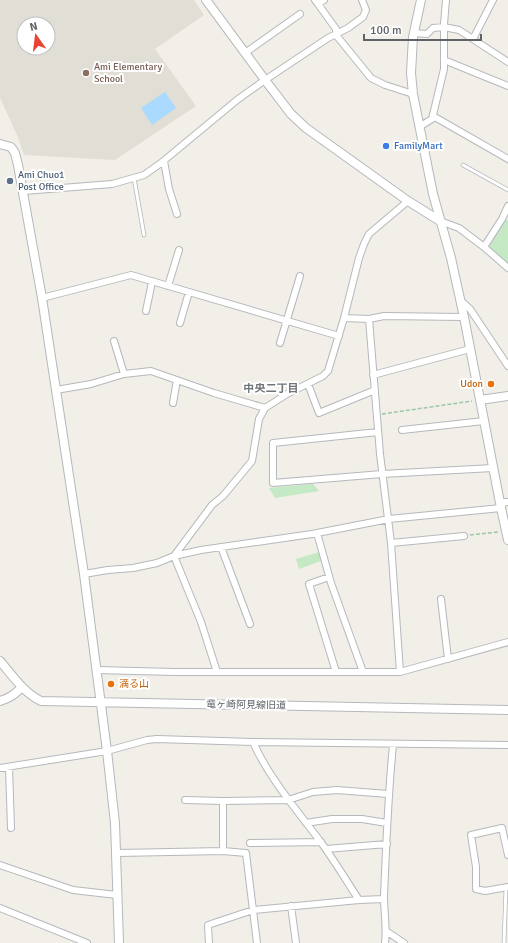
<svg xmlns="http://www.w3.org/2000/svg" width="508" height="943" viewBox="0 0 508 943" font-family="Signika,'Noto Sans JP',sans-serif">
<rect width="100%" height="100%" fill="#f1efe8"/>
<path fill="#e1ded6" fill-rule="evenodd" d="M0,0H194L204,15L155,49L196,106L115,160L24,155L17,135L0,98ZM24,24H48V48H24Z"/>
<path fill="#c5e8c5" d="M502,219L508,220V268L484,247Z
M313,484L319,491L275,498L269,488Z
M319,552L321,561L299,569L296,559Z"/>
<path fill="#aadaff" d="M165,92L176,108L152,125L141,108Z"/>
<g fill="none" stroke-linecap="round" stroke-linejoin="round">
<defs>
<path id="service" d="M463,165L508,190
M134,178L144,235
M504,943L506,887"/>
<path id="minor" d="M315,0L318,4L324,0
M318,4L336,29V35L371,78L385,85L413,94
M414,33L427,34L433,28L444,27L459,30L508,62
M473,39L493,0
M245,53L300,14
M444,60L508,86
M433,116L508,159
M419,127L432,119L444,69V24L446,0
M164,161L169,189L177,214
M24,191L112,184L144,175L161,163L237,100L265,80L328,38L348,28L363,17L366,10L362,0
M440,221L459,228L484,247L508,268
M484,247L502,219L508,206
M168,286L179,250
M42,298L131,275L339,336
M461,301L470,309L508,366
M146,311L152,282
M344,318L369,319L384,316L464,317
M369,319L380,454L391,543L400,672L508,642
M180,323L189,292
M114,341L124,374
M280,343L300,276
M373,375L470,349
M308,384L319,413L375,390
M56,390L91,384L124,374L151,371L214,393L265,408
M173,403L177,380
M402,430L484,421
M378,432L273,443V483L382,474L493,468
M317,533L331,583L363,672
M391,543L464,536
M221,547L250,624
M174,556L212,505L223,496L252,461L259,419L265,408L287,394L323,376L328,371L344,318L359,258L364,244L369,234L408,201
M174,556L201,622L217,672
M84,574L108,570L133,568L157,563L174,556L201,550L312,534L389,519L501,508L504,502H508
M329,577L309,584L336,672
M441,599L448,659
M97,670L174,672H400
M253,742C269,778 296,809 320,841C334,860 346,880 359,900
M9,767L11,828
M0,768L107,751L147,740L157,739L253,742L508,745
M185,800L223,801
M306,823L332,819H362L387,823
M250,843L321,842
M326,849L387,844
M223,851V801L288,800L313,792L337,790L388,794
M117,853L223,851L246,853L257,943
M508,855L502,828L471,835L476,867V889L485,891L508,887
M0,865L73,890L117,895
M291,906L296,943
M0,908L87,943
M386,931L404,943
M209,943L208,925L253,910L359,900L384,899
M385,943C387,927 384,913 384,897C386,846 388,795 393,745"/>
<path id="tertiary" d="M206,0L265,80L291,114L306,128L408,201L440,221
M421,0L413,37L411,73L413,94L433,194L451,258L464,317L501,508L508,540
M0,144L11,147L15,153L18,165L42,298L84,574L107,751L115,823L119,943
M480,400L508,396
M0,661C12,675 24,693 41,701L508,710
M0,701C10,698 15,694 22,687"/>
</defs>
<use href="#service" stroke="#b5b8bc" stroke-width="4.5"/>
<use href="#minor" stroke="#b5b8bc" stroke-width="8"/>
<use href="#tertiary" stroke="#b5b8bc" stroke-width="10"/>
<path stroke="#9cc7a9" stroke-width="1.5" stroke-dasharray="4 2" stroke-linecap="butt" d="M382,414L472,401
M470,535L498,532"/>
<use href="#service" stroke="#fff" stroke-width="3"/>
<use href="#minor" stroke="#fff" stroke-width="6"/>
<use href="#tertiary" stroke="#fff" stroke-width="8"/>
</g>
<circle fill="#8d6e63" stroke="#fff" stroke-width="1.5" cx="86" cy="73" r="4"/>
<circle fill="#3f7fe0" stroke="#fff" stroke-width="1.5" cx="386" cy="146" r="4"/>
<circle fill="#5c6f8a" stroke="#fff" stroke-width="1.5" cx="10" cy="181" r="4"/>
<g fill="#e8710a" stroke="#fff" stroke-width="1.5">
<circle cx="491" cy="384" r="4"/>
<circle cx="111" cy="684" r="4"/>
</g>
<g text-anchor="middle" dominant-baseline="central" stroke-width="4" stroke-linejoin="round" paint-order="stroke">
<g font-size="10" fill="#785e54" stroke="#fff" text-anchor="start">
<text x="94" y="67">Ami Elementary<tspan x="94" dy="12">School</tspan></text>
</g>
<g font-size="10" fill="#366cbe" stroke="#fff" text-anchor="start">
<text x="394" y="146">FamilyMart</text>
</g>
<g font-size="10" fill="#4e5e75" stroke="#fff" text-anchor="start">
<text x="18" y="175">Ami Chuo1<tspan x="18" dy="12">Post Office</tspan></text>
</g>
<g font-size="10" fill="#c56008" stroke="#fff" text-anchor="end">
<text x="483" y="384">Udon</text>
<text x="119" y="684" text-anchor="start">満る山</text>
</g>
<g font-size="10" fill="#5f6368" stroke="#fff">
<text transform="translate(246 705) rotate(1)">竜ヶ崎阿見線旧道</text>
</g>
<g font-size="11" font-weight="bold" fill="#70757a" stroke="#fff">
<text x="271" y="388">中央二丁目</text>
</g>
</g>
<g transform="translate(36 36) rotate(346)"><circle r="19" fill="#ffffff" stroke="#bfc1c3"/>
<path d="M0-3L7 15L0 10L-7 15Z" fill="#ea4335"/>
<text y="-6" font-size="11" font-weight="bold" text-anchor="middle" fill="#5f6368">N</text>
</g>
<path d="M364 34v6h117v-6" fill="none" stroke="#5f6368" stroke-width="2"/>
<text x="370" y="34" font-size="12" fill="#5f6368" stroke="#ffffff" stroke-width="3" paint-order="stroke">100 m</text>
</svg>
